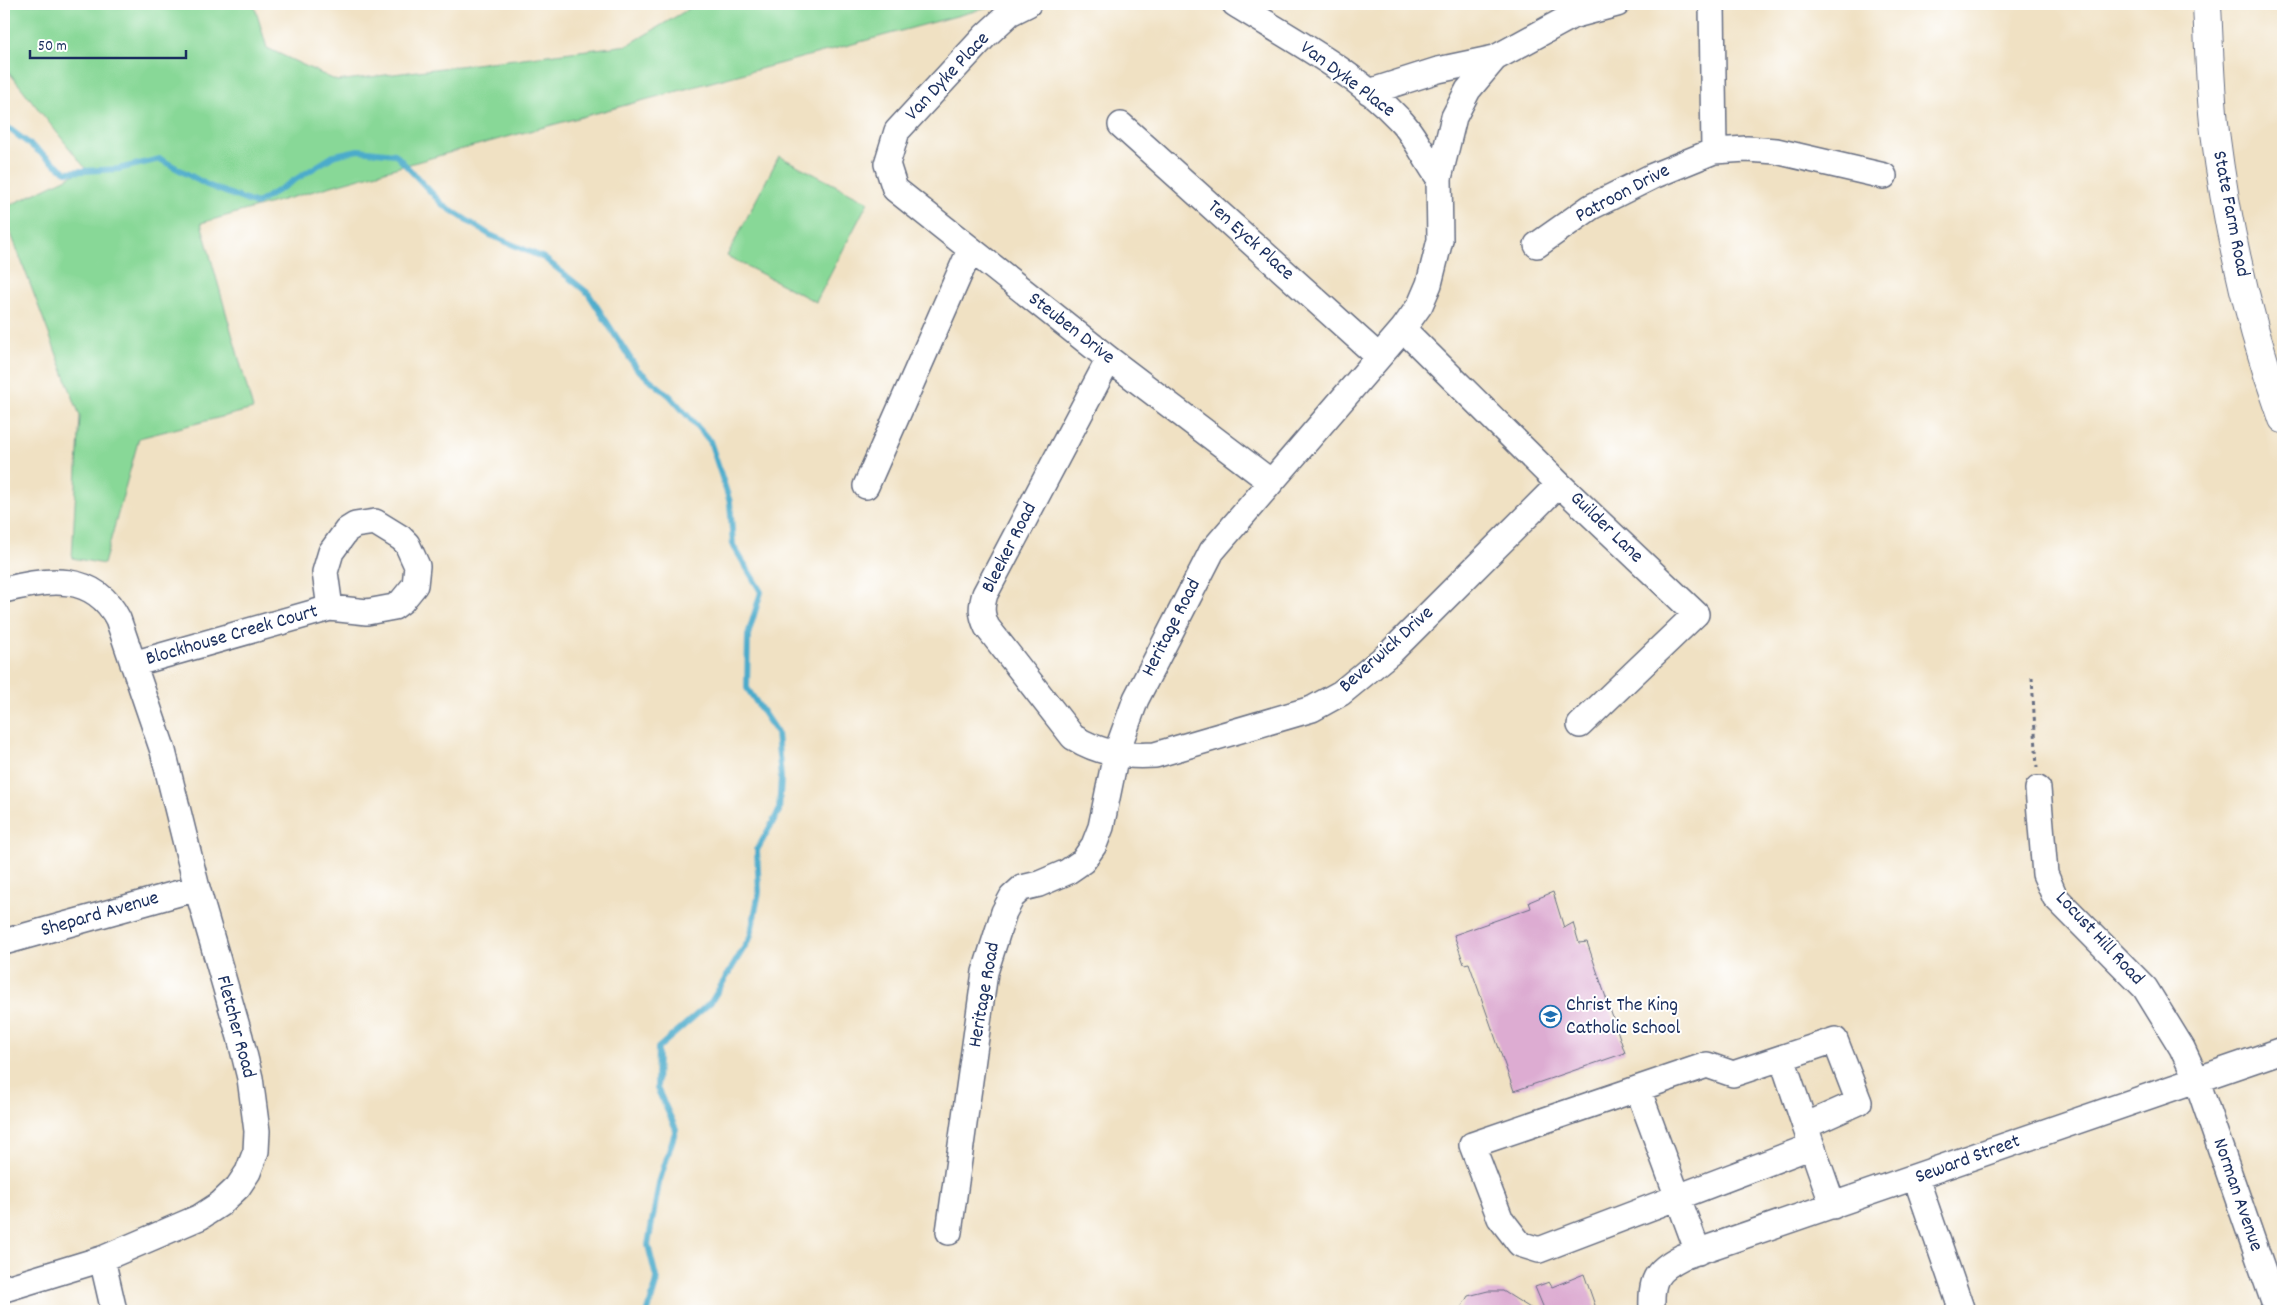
<svg xmlns="http://www.w3.org/2000/svg" width="2287" height="1315" viewBox="0 0 2287 1315" font-family="Dekko,sans-serif">
<rect width="100%" height="100%" fill="#fff"/>
<filter id="ink" filterUnits="userSpaceOnUse"><feTurbulence type="fractalNoise" baseFrequency=".02" numOctaves="2"/><feDisplacementMap in="SourceGraphic" scale="10" xChannelSelector="R" yChannelSelector="G"/><feConvolveMatrix kernelMatrix="1 2 1 2 8 2 1 2 1" color-interpolation-filters="sRGB"/></filter>
<filter id="wash" filterUnits="userSpaceOnUse"><feTurbulence type="fractalNoise" baseFrequency=".0096" numOctaves="4" result="noise"/><feDisplacementMap in="SourceGraphic" scale="20" xChannelSelector="R" yChannelSelector="G"/><feGaussianBlur stdDeviation="1.12" result="paint"/><feColorMatrix in="noise" values="0 0 0 0 0 0 0 0 0 0 0 0 0 0 0 0 0 1.4 0 .05"/><feComposite in="paint" operator="in"/></filter>
<g filter="url(#wash)">
<rect width="100%" height="100%" fill="#f0e1c3"/>
<path fill="#88d897" stroke="#52847a" d="M4,4H254L267,48L337,81L628,45L697,4H989L990,7L459,150L201,223L253,409L139,438L104,564L72,558L80,416L4,215V208L86,169L4,66Z
M779,156L868,202L816,302L727,256Z"/>
<g fill="none" stroke-linecap="round" stroke-linejoin="round">
<path stroke="#4cabcb" stroke-width="6" d="M4,121L7,127L66,172L118,169L160,159L207,185L256,204L335,155L358,150L395,154L443,205L490,235L544,258L588,293L637,369L670,396L710,441L730,502L733,545L761,592L748,635L747,688L777,733L781,778L779,811L757,850L759,892L750,938L711,1002L658,1048L657,1088L676,1129L659,1183L648,1245L657,1281L648,1311"/>
</g>
<g id="blocks">
<path fill="#ddacd2" d="M1553,892L1564,928L1573,923L1579,943L1587,942L1625,1053L1514,1091L1469,963L1464,964L1454,935L1531,908L1529,902Z
M1584,1274L1597,1311H1545L1535,1287L1549,1282L1552,1287Z
M1488,1291H1503L1535,1311H1459L1468,1296Z"/>
</g>
</g>
<g filter="url(#ink)">
<use href="#blocks" fill-opacity="0" stroke="#666d81" stroke-width="1"/>
<g fill="none" stroke-linecap="round" stroke-linejoin="round">
<defs>
<path id="minor" d="M1028,4L1010,13L985,36L897,131L887,164L895,189L1109,359L1271,482
M1235,4C1291,39 1355,72 1400,120C1416,136 1425,160 1439,178
M1712,4L1714,151
M1369,92L1438,70L1495,58L1572,16L1617,4
M1121,125L1379,357
M1537,245L1591,207L1653,176L1714,151L1747,149L1776,151L1884,176
M1403,329L1559,484L1696,614L1580,725
M1109,359L985,594C981,607 981,614 987,627L1073,737C1099,753 1124,757 1155,755L1312,709L1341,693L1391,652L1559,484
M866,486L970,250
M4,590C47,579 94,572 118,619L163,751L197,888L240,1037L250,1078L257,1131L256,1151L248,1172L238,1187L220,1204L200,1217L102,1259L4,1289
M133,664L330,608L367,612L394,607L402,601L415,585L417,566L407,544L401,538L375,522L355,525L347,530L331,552L325,572L330,608
M2038,789L2045,874L2055,897L2145,988L2182,1048L2196,1078L2277,1311
M4,942L197,888
M1782,1058L1805,1126
M1638,1089L1698,1252
M1812,1146L1539,1250L1520,1244L1500,1218L1472,1145L1707,1065L1733,1074L1835,1040L1859,1102L1805,1126L1833,1206
M1916,1178L1962,1311
M949,1232L985,972L1004,912L1012,897L1022,888L1039,884L1067,872L1083,861L1094,845L1101,827L1116,754L1136,699L1212,551L1403,329L1420,305L1429,284L1440,240L1439,178L1454,117L1468,90L1495,58
M102,1259L114,1311
M1652,1311C1651,1281 1654,1271 1682,1257L2283,1050"/>
<path id="major" d="M2207,4C2209,46 2210,90 2215,132C2227,229 2250,327 2283,419"/>
</defs>
<use href="#minor" stroke="#666d81" stroke-width="28"/>
<use href="#major" stroke="#666d81" stroke-width="30"/>
<path stroke="#666d81" stroke-width="3" stroke-dasharray="4 4" stroke-linecap="butt" d="M2032,677L2037,768"/>
<use href="#minor" stroke="#fff" stroke-width="25"/>
<use href="#major" stroke="#fff" stroke-width="28"/>
</g>
</g>
<defs>
<symbol id="school-ring" viewBox="-11 -11 22 22"><circle r="9.5" fill="#fff" stroke="#1f6fb2" stroke-width="1.5"/><path d="M0-5L7-2L0 1L-7-2ZM-4 1L0 2.5L4 1V4Q0 6-4 4Z" fill="#1f6fb2"/></symbol>
</defs>
<g fill-rule="evenodd">
<use href="#school-ring" x="1538" y="1004" width="25" height="25"/>
</g>
<g text-anchor="middle" dominant-baseline="central" stroke-width="4" stroke-linejoin="round" paint-order="stroke">
<g font-size="20" fill="#1b2f5e" stroke="#fff">
<text transform="translate(948 77) rotate(-47)">Van Dyke Place</text>
<text transform="translate(1347 80) rotate(37)">Van Dyke Place</text>
<text transform="translate(1623 194) rotate(-28)">Patroon Drive</text>
<text transform="translate(2230 214) rotate(79)">State Farm Road</text>
<text transform="translate(1250 241) rotate(42)">Ten Eyck Place</text>
<text transform="translate(1071 329) rotate(38)">Steuben Drive</text>
<text transform="translate(1606 528) rotate(44)">Guilder Lane</text>
<text transform="translate(1010 548) rotate(-63)">Bleeker Road</text>
<text transform="translate(1172 628) rotate(-63)">Heritage Road</text>
<text transform="translate(232 636) rotate(-16)">Blockhouse Creek Court</text>
<text transform="translate(1387 650) rotate(-42)">Beverwick Drive</text>
<text transform="translate(100 915) rotate(-16)">Shepard Avenue</text>
<text transform="translate(2099 939) rotate(47)">Locust Hill Road</text>
<text transform="translate(985 995) rotate(-80)">Heritage Road</text>
<text transform="translate(235 1027) rotate(75)">Fletcher Road</text>
<text transform="translate(1968 1160) rotate(-20)">Seward Street</text>
<text transform="translate(2237 1195) rotate(71)">Norman Avenue</text>
</g>
<g font-size="20" fill="#1b2f5e" stroke="#fff" text-anchor="start">
<text x="1566" y="1006">Christ The King<tspan x="1566" dy="23">Catholic School</tspan></text>
</g>
</g>
<rect width="2287" height="1315" fill="none" stroke="#fff" stroke-width="20"/>
<path d="M30 50v8h156v-8" fill="none" stroke="#1b2f5e" stroke-width="2.5"/>
<text x="38" y="50" font-size="15" fill="#1b2f5e" stroke="#ffffff" stroke-width="4" paint-order="stroke">50 m</text>
</svg>
